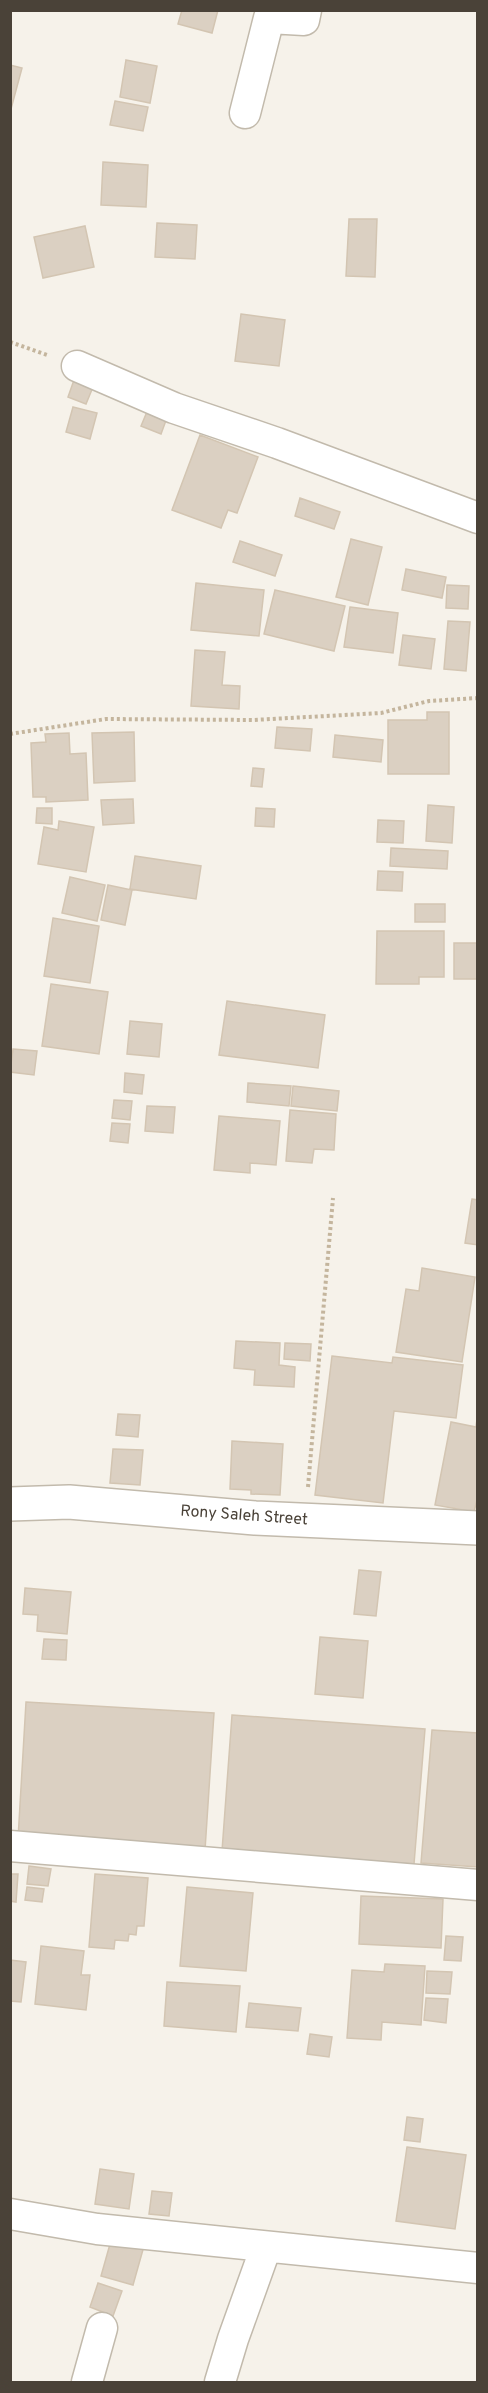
<svg xmlns="http://www.w3.org/2000/svg" width="488" height="2393" viewBox="0 0 488 2393" font-family="Overpass,sans-serif">
<rect width="100%" height="100%" fill="#f6f2ea"/>
<path fill="#dbd0c2" stroke="#d3c5b2" stroke-width="1.5" d="M182,10H218L212,33L178,24Z
M126,60L157,66L150,103L120,97Z
M10,65L22,68L11,109H10Z
M115,101L148,107L143,131L110,125Z
M103,162L148,165L146,207L101,205Z
M349,219H377L375,277L346,276Z
M157,223L197,225L195,259L155,257Z
M85,226L94,267L43,278L34,237Z
M241,314L285,320L279,366L235,361Z
M74,380L93,387L86,404L68,397Z
M73,407L97,413L90,439L66,432Z
M149,407L168,415L161,434L141,426Z
M200,435L258,457L237,513L228,510L221,528L172,510Z
M300,498L340,512L334,529L295,516Z
M351,539L382,547L368,605L336,597Z
M240,541L282,555L275,576L233,562Z
M406,569L446,577L442,598L402,590Z
M196,583L264,590L259,636L191,630Z
M447,585L469,586L468,609L446,608Z
M275,590L345,606L334,651L264,634Z
M350,607L398,613L393,653L344,647Z
M448,621L470,622L466,671L444,669Z
M403,635L435,639L431,669L399,665Z
M195,650L225,652L222,685L240,686L239,709L191,706Z
M427,712H449V774H388V720H427Z
M277,727L312,729L310,751L275,748Z
M134,732L135,781L94,783L92,733Z
M69,733L70,754L86,753L88,800L46,802V797H33L31,743L46,742L45,734Z
M335,735L383,740L381,762L333,757Z
M253,768L264,769L262,787L251,786Z
M133,799L134,823L103,825L101,800Z
M428,805L454,807L452,843L426,841Z
M37,808H52V824L36,823Z
M256,808L275,809L274,827L255,826Z
M378,820L404,821L403,843L377,842Z
M59,821L94,827L86,872L38,864L44,827L58,830Z
M391,848L448,851L447,869L390,866Z
M135,856L201,866L196,899L130,889Z
M378,871L403,872L402,891L377,890Z
M70,877L105,885L97,921L62,913Z
M108,885L132,890L125,925L101,920Z
M415,904H445V922H415Z
M53,918L99,926L90,983L44,976Z
M377,931H444V977H419V984H376Z
M454,943H478V979H454Z
M51,984L108,992L99,1054L42,1046Z
M227,1001L325,1015L318,1068L219,1055Z
M130,1021L162,1024L159,1057L127,1054Z
M13,1049L37,1051L34,1075L10,1072Z
M125,1073L144,1075L142,1094L124,1092Z
M248,1083L291,1086L289,1106L247,1102Z
M293,1086L339,1091L337,1111L291,1106Z
M114,1100L132,1101L130,1120L112,1118Z
M147,1106L175,1107L173,1133L145,1131Z
M290,1110L336,1114L334,1150L314,1149L312,1163L286,1161Z
M219,1116L280,1121L276,1165L250,1163V1173L214,1170Z
M112,1123L130,1124L128,1143L110,1141Z
M472,1199L478,1200V1245L465,1243Z
M422,1268L475,1277L462,1362L396,1352L406,1289L419,1291Z
M236,1341L280,1343L279,1365L295,1367L294,1387L254,1385L255,1370L234,1368Z
M285,1343L311,1344L310,1361L284,1359Z
M332,1356L392,1363L393,1357L463,1365L456,1418L394,1411L383,1503L315,1495Z
M118,1414L140,1415L138,1437L116,1435Z
M477,1419L478,1496L474,1512L435,1505L451,1422L476,1427Z
M232,1441L283,1444L280,1495L251,1494V1490L230,1489Z
M113,1449L143,1450L140,1485L110,1483Z
M359,1570L381,1572L376,1616L354,1614Z
M25,1588L71,1592L67,1634L37,1631L38,1615L23,1614Z
M320,1637L368,1641L363,1698L315,1694Z
M44,1639L67,1640L66,1660L42,1659Z
M26,1702L214,1713L205,1850L18,1839Z
M232,1715L425,1729L414,1864L222,1851Z
M432,1730L478,1733V1867L421,1863Z
M29,1866L51,1869L48,1886L27,1884Z
M10,1874H18L16,1902L10,1901Z
M95,1874L148,1878L144,1926H137L136,1935L129,1934L128,1941L115,1940L114,1949L89,1947Z
M27,1887L44,1889L42,1902L25,1900Z
M187,1887L253,1893L246,1971L180,1966Z
M361,1896L443,1899L441,1948L359,1944Z
M446,1936L463,1937L461,1961L444,1960Z
M41,1946L84,1951L81,1975H90L86,2010L35,2004Z
M10,1960L26,1962L21,2002L10,2001Z
M385,1964L425,1966L421,2025L382,2022L381,2040L347,2038L352,1970L384,1972Z
M427,1971L452,1972L450,1994L426,1993Z
M167,1982L240,1986L236,2032L164,2026Z
M426,1998L448,1999L446,2023L424,2020Z
M249,2003L301,2008L298,2031L246,2027Z
M310,2034L332,2037L329,2057L307,2054Z
M407,2117L423,2119L420,2142L404,2140Z
M407,2147L466,2155L455,2229L396,2221Z
M100,2169L134,2174L129,2209L95,2204Z
M152,2191L172,2193L169,2216L149,2214Z
M112,2237L144,2246L133,2285L101,2276Z
M98,2283L122,2291L113,2316L90,2307Z"/>
<g fill="none" stroke-linecap="round" stroke-linejoin="round">
<defs>
<path id="minor" d="M245,113L269,18L304,20L306,10
M77,366L174,408L277,443L478,518
M10,1846L478,1885
M10,2214L97,2229L478,2268
M87,2382L102,2328
M220,2382L233,2339L266,2247"/>
<path id="tertiary" d="M10,1504L69,1502L255,1518L478,1528"/>
</defs>
<use href="#minor" stroke="#c2baac" stroke-width="33"/>
<use href="#tertiary" stroke="#c2baac" stroke-width="36"/>
<path stroke="#c4b59d" stroke-width="4" stroke-dasharray="3 3" stroke-linecap="butt" d="M10,342L47,355
M10,734L106,719L253,720L381,713L429,701L478,698
M308,1487L333,1198
M477,2382H478"/>
<use href="#minor" stroke="#fff" stroke-width="30"/>
<use href="#tertiary" stroke="#fff" stroke-width="33"/>
</g>
<g text-anchor="middle" dominant-baseline="central" stroke-width="6" stroke-linejoin="round" paint-order="stroke">
<g font-size="16" fill="#4a4238" stroke="#fff">
<text transform="translate(244 1516) rotate(4)">Rony Saleh Street</text>
</g>
</g>
<rect width="488" height="2393" fill="none" stroke="#4a4238" stroke-width="24"/>
</svg>
